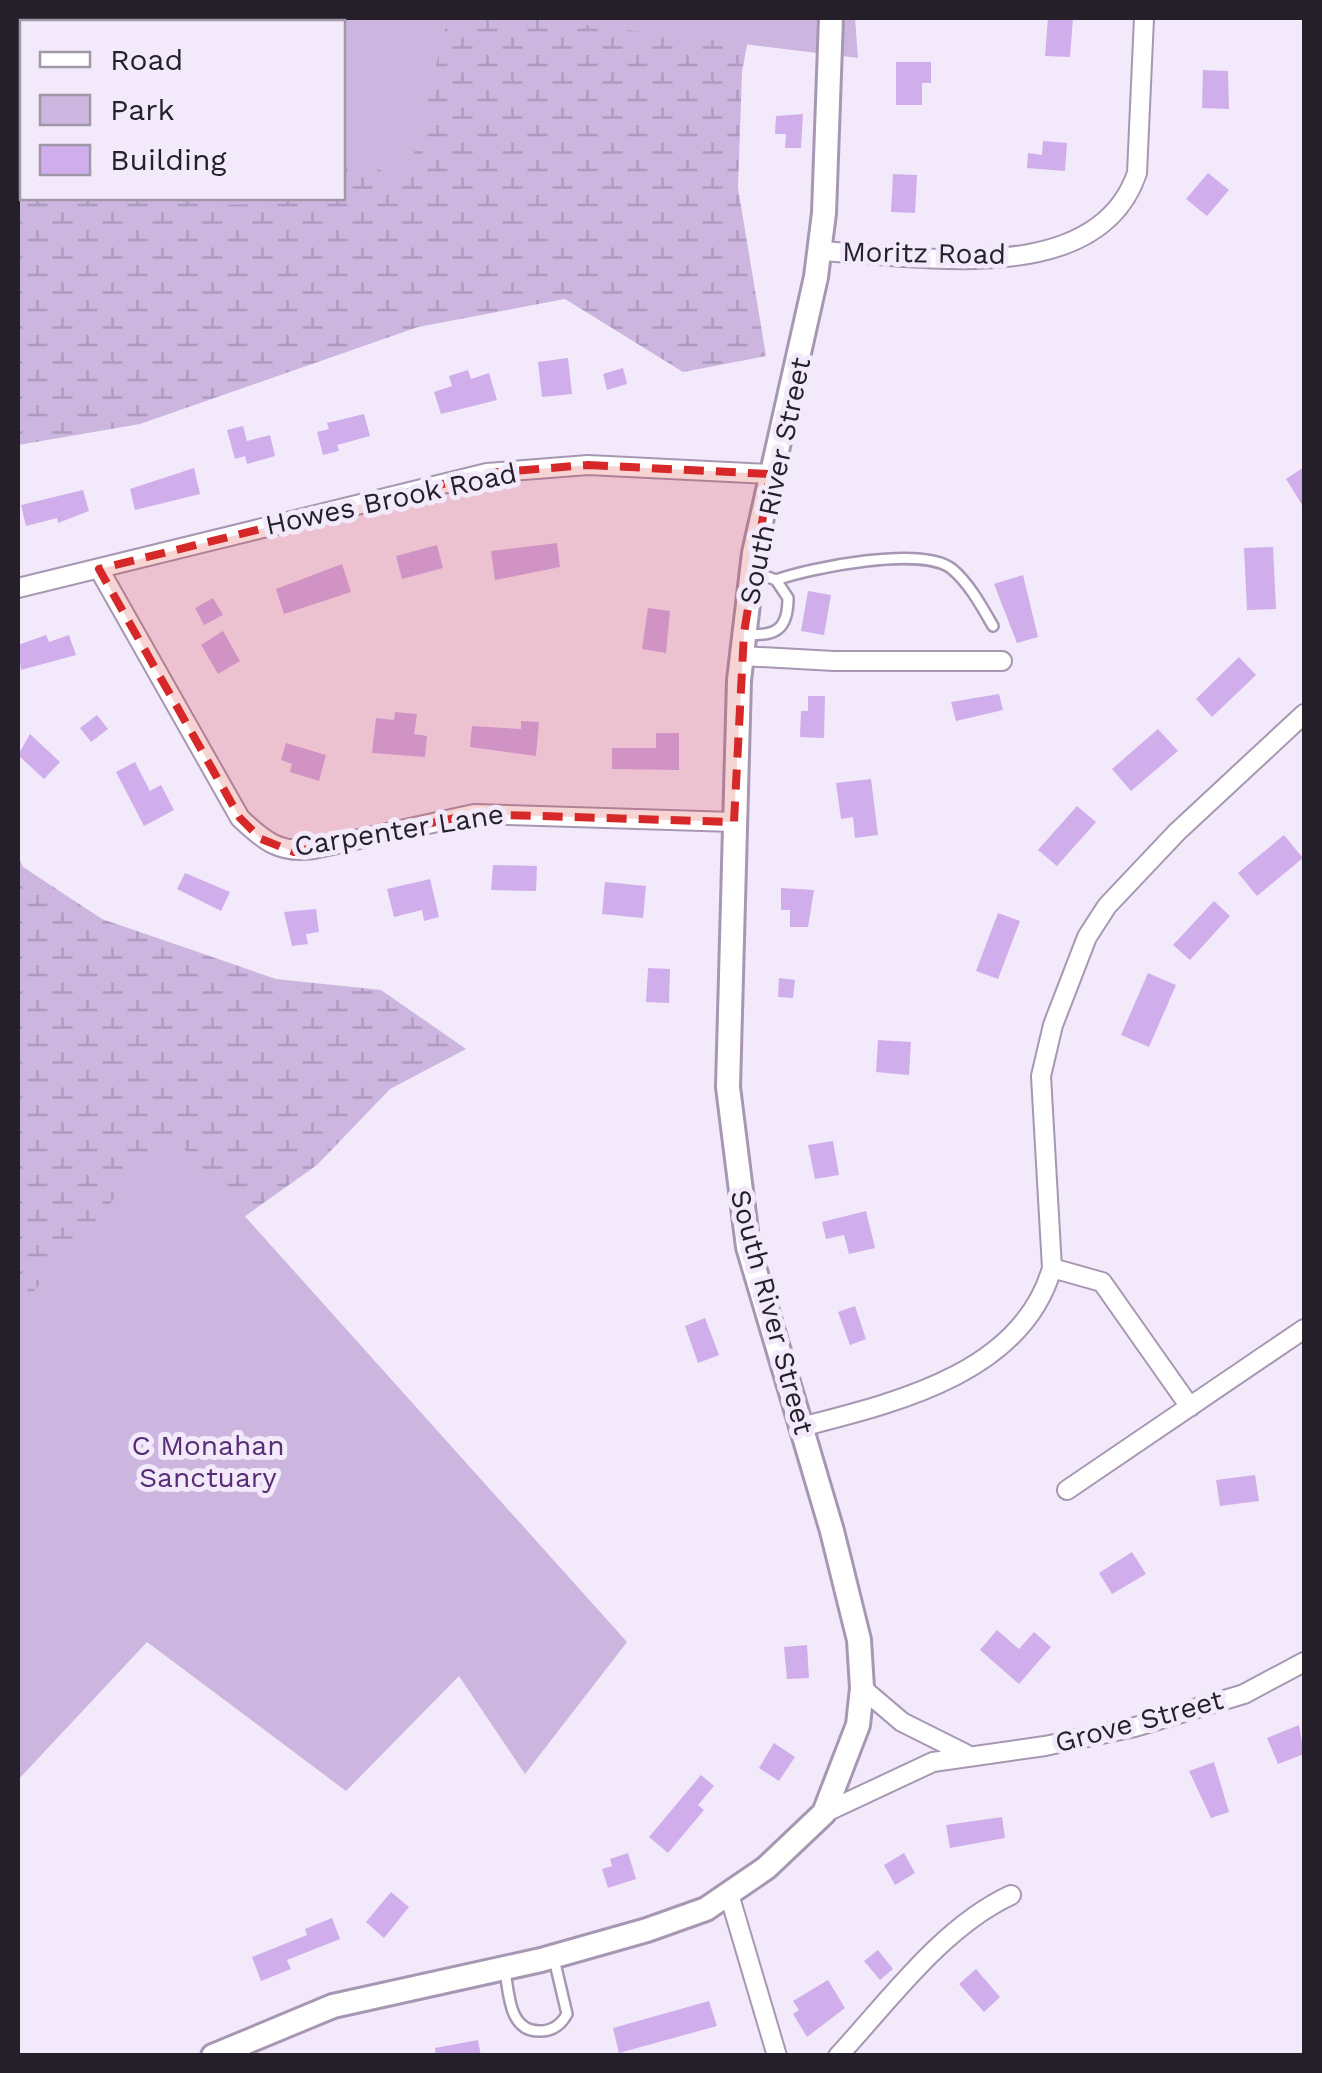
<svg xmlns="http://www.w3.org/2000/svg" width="1322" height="2073" viewBox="0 0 1322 2073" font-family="'Work Sans',sans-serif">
<defs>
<pattern id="wetland-marsh" width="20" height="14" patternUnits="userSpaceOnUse" patternTransform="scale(2.5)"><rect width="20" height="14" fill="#ccb5df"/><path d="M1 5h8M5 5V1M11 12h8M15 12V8" fill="none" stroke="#af9bc0"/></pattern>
</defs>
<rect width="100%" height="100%" fill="#f2e9fb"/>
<path fill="url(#wetland-marsh)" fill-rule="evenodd" d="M18,18H752L742,72L738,188L766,356L683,372L565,299L418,327L140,424L18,445ZM22,22H342V198H22Z
M18,855L23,867L102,919L276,979L381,990L466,1049L390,1089L317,1165L220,1234L18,1315Z"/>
<path fill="#ccb5df" d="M18,18H448L407,181L357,161L343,170L342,22H22V198H30L18,202Z
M528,18H855L858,58Z
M217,198H294L284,203L222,205Z
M171,1134L627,1642L525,1774L459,1676L346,1791L147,1642L18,1780V1309Z"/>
<path fill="#d0aeec" d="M1048,18H1073L1070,57L1045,56Z
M896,62H931V83H922V105H896Z
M1203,70L1228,71L1229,109L1202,108Z
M803,114L801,148H785L786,134H775L776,116Z
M1043,141L1067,143L1065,171L1027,168L1028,153L1042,155Z
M1208,173L1229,190L1207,216L1186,199Z
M893,174L917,175L915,213L891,212Z
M568,358L572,394L542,397L538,362Z
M623,368L627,384L607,390L603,374Z
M468,370L471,379L489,373L497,400L441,414L434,392L452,386L449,376Z
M364,414L370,436L337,445L339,451L323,455L317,432L329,429L327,423Z
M243,426L247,441L270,435L275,456L247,464L245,456L235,459L227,430Z
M1304,467V508L1286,479Z
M194,468L200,494L135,510L130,489Z
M83,490L89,511L58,523L57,518L26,526L21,505Z
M557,543L560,567L495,580L491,551Z
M437,545L443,568L402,579L396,556Z
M1273,547L1276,609L1247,610L1244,548Z
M342,564L351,592L284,614L276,589Z
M1023,575L1038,637L1017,643L994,584Z
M808,591L831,595L824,635L801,631Z
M213,598L223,615L204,625L195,608Z
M648,608L670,611L666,653L642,649Z
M223,631L240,661L218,674L201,645Z
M46,635L49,642L69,635L76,655L21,670L18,645Z
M1239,657L1256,675L1212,717L1196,699Z
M999,694L1003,710L956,721L951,702Z
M808,696H825L824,738L800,737L801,711H808Z
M395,712L417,714L414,734L427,736L425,757L372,753L376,718L394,720Z
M97,715L108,729L91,742L80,728Z
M521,721L539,722L536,756L470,747L472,726L521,729Z
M1158,729L1178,751L1131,791L1112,769Z
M656,733H679V770L612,769V748H656Z
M30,734L60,762L44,779L18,755Z
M286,743L326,755L319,781L290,772L292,764L281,760Z
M135,762L150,791L161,785L174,810L144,826L116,772Z
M871,779L878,835L855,838L853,817L841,819L836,783Z
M1077,806L1096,822L1057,866L1038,850Z
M1284,835L1303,858L1257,896L1238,873Z
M493,865L537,866L536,891L491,890Z
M185,873L230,892L221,911L177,889Z
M430,879L439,917L424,921L422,910L394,917L387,889Z
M605,882L646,886L643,918L602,914Z
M781,888L814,890L808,927H790V910H781Z
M1214,901L1230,916L1190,960L1173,945Z
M316,909L319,932L306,934L308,944L292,946L284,912Z
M998,913L1020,921L998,979L976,971Z
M648,968L670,969L669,1003L646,1002Z
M1148,973L1176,985L1149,1047L1121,1035Z
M779,978L795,980L793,998L778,997Z
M878,1040L911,1042L909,1075L876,1072Z
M833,1141L839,1175L815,1179L808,1145Z
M866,1211L875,1248L849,1254L844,1235L826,1239L822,1222Z
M855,1306L866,1339L850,1345L838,1312Z
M705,1318L719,1355L698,1363L685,1326Z
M1255,1475L1259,1501L1220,1506L1216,1480Z
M1132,1552L1146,1574L1112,1594L1099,1573Z
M997,1630L1019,1649L1034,1632L1051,1647L1019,1684L980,1650Z
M807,1645L809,1678L787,1679L784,1647Z
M1299,1725L1304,1754L1278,1764L1267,1738Z
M774,1743L795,1757L779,1781L759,1768Z
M1214,1762L1229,1812L1211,1818L1189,1771Z
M701,1775L714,1786L698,1805L704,1810L668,1853L649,1837Z
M1002,1817L1005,1838L950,1848L946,1825Z
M628,1853L636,1879L608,1888L602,1869L612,1866L610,1859Z
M904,1853L915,1873L895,1885L884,1865Z
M391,1892L409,1907L384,1938L366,1922Z
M332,1918L340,1939L287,1960L291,1969L261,1981L252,1957L307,1935L305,1929Z
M878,1950L893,1969L880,1980L864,1961Z
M976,1969L1000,1997L984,2012L959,1984Z
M828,1980L845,2008L807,2037L793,2014L799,2010L793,2001Z
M709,2001L717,2026L619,2053L613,2028Z
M478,2040L481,2056H436L435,2048Z"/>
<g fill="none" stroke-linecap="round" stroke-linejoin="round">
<defs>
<path id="service" d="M754,572L776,580C809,568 923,545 952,569C969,583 982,607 993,626
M746,634C776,637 788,629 788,598L776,580
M505,1971C509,1994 509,2032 540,2031C552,2031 561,2025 567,2014L554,1959"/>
<path id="minor" d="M819,251C917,255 1097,291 1137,173L1144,18
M99,569L240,818C264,841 280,854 314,849L474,814L734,822
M18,588L487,473L588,465L770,474
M742,656L834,661H1002
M1052,1268L1102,1282L1190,1407
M801,1427C894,1403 1022,1374 1052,1268L1041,1076L1053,1025L1087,937L1107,906L1177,832L1304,714
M1067,1490L1304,1329
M862,1688L902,1722L966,1754
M824,1813L933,1762L1045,1746L1135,1727L1244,1694L1304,1662
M729,1894L777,2056
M838,2056C889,2001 942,1927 1011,1895"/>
<path id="tertiary" d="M213,2056L333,2006L541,1960L647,1930L706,1909L766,1868L824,1813L858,1725L862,1688L859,1640L832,1531L748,1247L728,1087L739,680L754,553L816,277L824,213L831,18"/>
</defs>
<use href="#service" stroke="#a797b3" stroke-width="14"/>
<use href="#minor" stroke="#a797b3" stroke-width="22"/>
<use href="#tertiary" stroke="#a797b3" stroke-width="28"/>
<use href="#service" stroke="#fff" stroke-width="9"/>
<use href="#minor" stroke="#fff" stroke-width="18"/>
<use href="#tertiary" stroke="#fff" stroke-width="22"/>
</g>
<path fill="#d62828" fill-opacity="0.2" stroke="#d62828" stroke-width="8" stroke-dasharray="20 12" stroke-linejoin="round" d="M588,465L770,474L744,633L734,822L474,814L294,852L261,839L240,818L99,569L487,473Z"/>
<g text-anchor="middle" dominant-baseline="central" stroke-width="10" stroke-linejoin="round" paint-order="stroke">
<g font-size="28" fill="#251f2a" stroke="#f2e9fb">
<text transform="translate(924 253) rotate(1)">Moritz Road</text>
<text transform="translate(775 481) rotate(-78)">South River Street</text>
<text transform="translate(391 499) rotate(-12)">Howes Brook Road</text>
<text transform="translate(399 830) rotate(-9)">Carpenter Lane</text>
<text transform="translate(772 1312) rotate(75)">South River Street</text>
<text transform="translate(1139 1721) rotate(-15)">Grove Street</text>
</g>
<g font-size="28" fill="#582d75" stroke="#f2e9fb">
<text x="208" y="1445">C Monahan<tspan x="208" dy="32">Sanctuary</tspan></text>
</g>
</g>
<rect width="1322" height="2073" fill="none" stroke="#251f2a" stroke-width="40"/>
<rect x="20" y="20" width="325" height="180" fill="#f2e9fb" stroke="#a098a7" stroke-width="2.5"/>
<rect x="40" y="52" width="50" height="15" fill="#ffffff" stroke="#a098a7" stroke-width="2.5"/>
<text x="110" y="70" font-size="30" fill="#251f2a">Road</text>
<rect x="40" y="95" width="50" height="30" fill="#ccb5df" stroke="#a098a7" stroke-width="2.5"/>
<text x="110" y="120" font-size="30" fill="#251f2a">Park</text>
<rect x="40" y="145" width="50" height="30" fill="#d0aeec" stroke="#a098a7" stroke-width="2.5"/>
<text x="110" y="170" font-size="30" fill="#251f2a">Building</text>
</svg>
